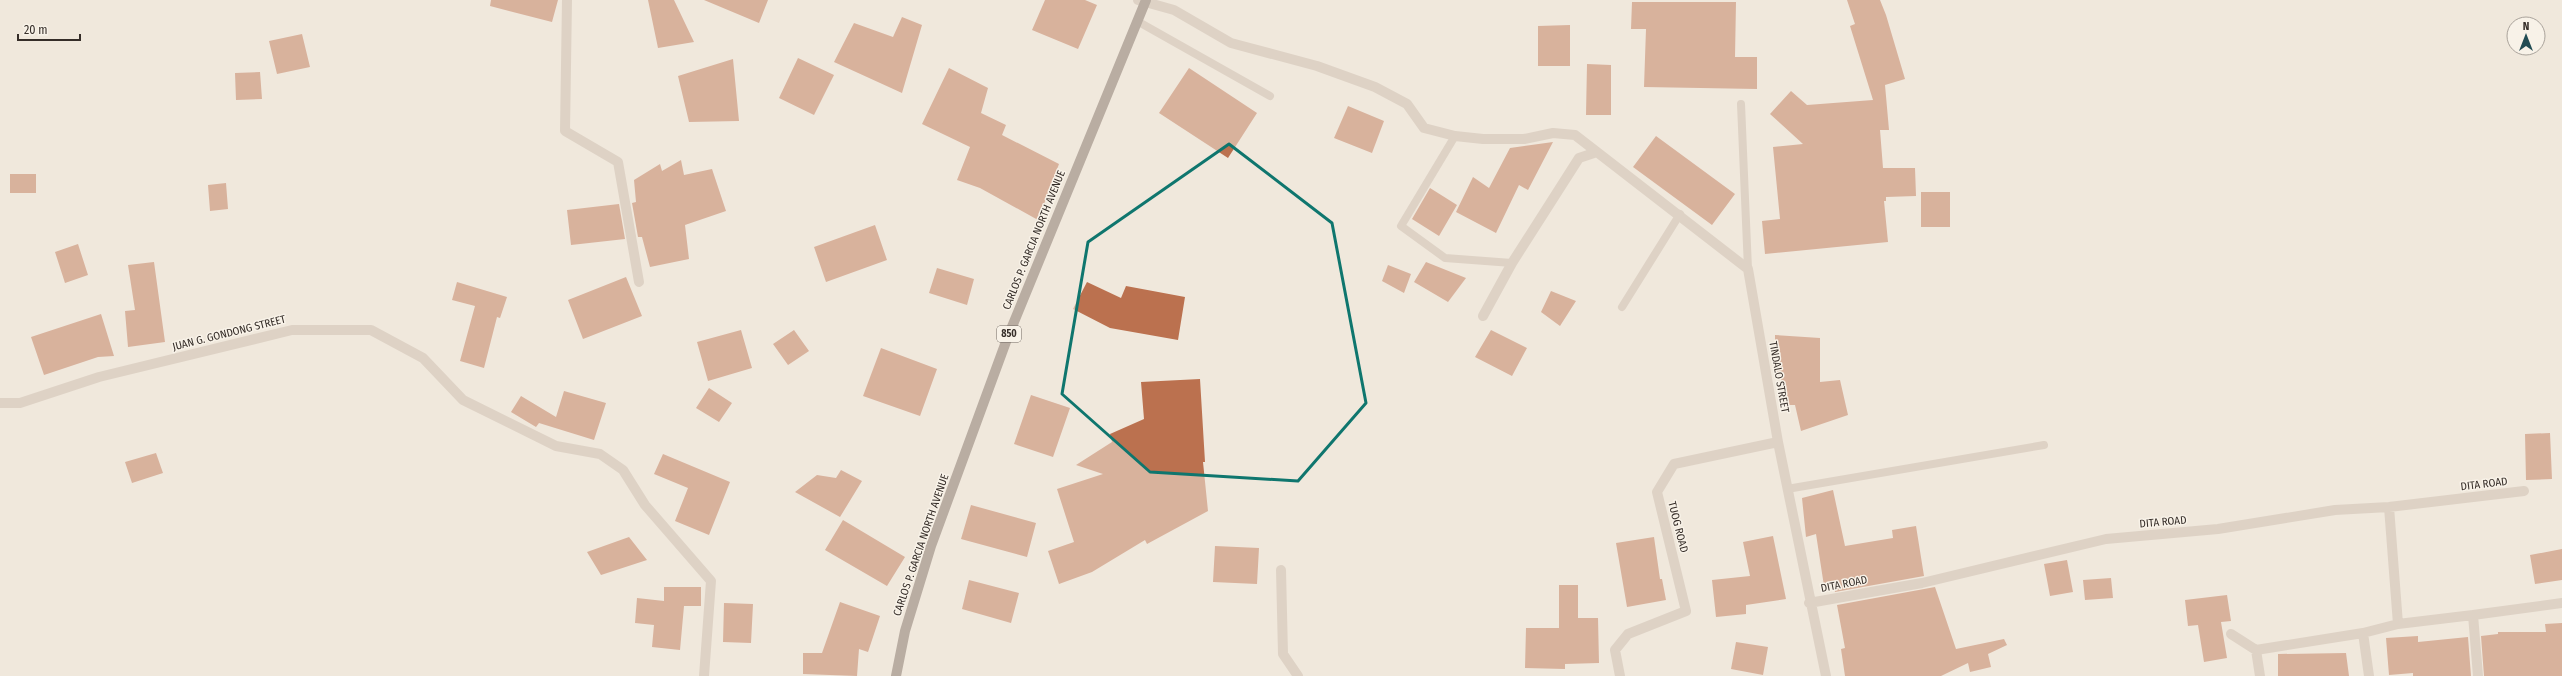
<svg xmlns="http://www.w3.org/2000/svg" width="2562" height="676" viewBox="0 0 2562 676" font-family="'Fira Sans Condensed',sans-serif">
<rect width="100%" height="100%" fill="#f0e8dc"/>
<path fill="#bb714f" d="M491,0H558L552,22L490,6Z
M648,0H674L694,42L658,48Z
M704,0H768L759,23Z
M1045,0H1085L1097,5L1078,49L1032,30Z
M1847,0H1880L1886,15L1905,79L1885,85L1889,130H1880L1883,168H1915L1916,196L1886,197V201H1884L1888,242L1765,254L1762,221L1780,219L1773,147L1803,144L1770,114L1791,91L1807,105L1873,100L1850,26L1855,24Z
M1632,2H1736L1735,57H1757V89L1644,87L1646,29H1631Z
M902,17L922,25L902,93L834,62L854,23L893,37Z
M1570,25V66H1538V26Z
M302,34L310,67L277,74L269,41Z
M798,58L834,75L814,115L779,98Z
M733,59L739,121L689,122L678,76Z
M1587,64L1611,65V115H1586Z
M949,68L988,88L981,113L1006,125L1002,135L1059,164L1038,220L980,188L957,180L970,147L922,124Z
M1189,68L1257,113L1228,158L1159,113Z
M260,72L262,99L236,100L235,73Z
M1348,106L1384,121L1372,153L1334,138Z
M1656,136L1735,194L1712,225L1633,167Z
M1553,142L1528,190L1519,185L1496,233L1456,212L1473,177L1489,188L1510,148Z
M681,160L684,175L712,169L726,211L685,225L689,259L650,267L642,237H638L632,203L636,202L634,180L660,164L662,171Z
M10,174H36V193H10Z
M226,183L228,209L210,211L208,185Z
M1430,188L1457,205L1439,236L1412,219Z
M1921,192H1950V227H1921Z
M619,204L625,239L571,245L567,210Z
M875,225L887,260L826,282L814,247Z
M78,244L88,275L65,283L55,252Z
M154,262L165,342L128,347L125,311L135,310L128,265Z
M1426,262L1466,278L1448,302L1414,282Z
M1388,265L1411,274L1404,293L1382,281Z
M937,268L974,279L967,305L929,293Z
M626,277L642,316L583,339L568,300Z
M457,282L507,297L500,318L497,317L484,368L460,361L475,306L452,300Z
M1087,282L1121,298L1126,286L1185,297L1178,340L1110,328L1073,309Z
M1551,291L1576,301L1560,326L1541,312Z
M101,314L114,356L98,357L44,375L31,337Z
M741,330L752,368L708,381L697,342Z
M794,330L809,351L788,365L773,344Z
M1491,330L1527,348L1512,376L1475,357Z
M1775,335L1820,338V382L1840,380L1848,415L1801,431L1795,405H1786L1780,373H1775Z
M881,348L937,369L920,416L863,396Z
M1200,379L1205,462H1203L1208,511L1147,544L1145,540L1092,572L1059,584L1048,551L1074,542L1057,489L1103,474L1076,465L1112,442L1110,434L1144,419L1141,382Z
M709,388L732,403L719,422L696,408Z
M564,391L606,403L594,440L539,423L536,427L511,412L521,396L556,417Z
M1031,395L1070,408L1053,457L1014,444Z
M2550,433L2552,479L2526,480L2525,434Z
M156,453L163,473L132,483L125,462Z
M663,454L730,482L709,535L675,521L688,488L654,474Z
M841,470L862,481L840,517L795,492L817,475L836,478Z
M1833,490L1845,546L1893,538L1892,530L1916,526L1924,576L1835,592L1833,584L1824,586L1816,534L1806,537L1802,498Z
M971,505L1036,523L1027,557L961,539Z
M843,520L905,557L887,586L825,550Z
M1773,536L1786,599L1746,605V614L1716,617L1712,580L1750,576L1743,542Z
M629,537L647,560L601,575L587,552Z
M1654,537L1660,579H1662L1666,600L1627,607L1616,543Z
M1215,546L1259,548L1257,584L1213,582Z
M2562,549V580L2535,584L2530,555Z
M2067,560L2073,592L2050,596L2044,564Z
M2111,578L2113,598L2085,600L2083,580Z
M969,580L1019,593L1011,623L962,609Z
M1559,585H1578V618H1598L1599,663L1565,664V669L1525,668L1526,628H1559Z
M664,587H701V606H684L680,650L652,647L654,625L635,623L637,598L664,601Z
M1935,587L1956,649L2004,639L2007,645L1988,654L1991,667L1970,672L1968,663L1941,676H1845L1841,649L1845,648L1837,605Z
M2227,595L2231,621L2221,622L2227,658L2204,662L2198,625L2188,626L2185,600Z
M840,602L880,616L868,652L859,649L857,676L803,674V653H822Z
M724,603L753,604L751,643L723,642Z
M2562,623V676H2484L2481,636L2498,634V632H2546L2545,624Z
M2418,636V642L2468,637L2471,676H2413V673L2389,675L2386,638Z
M1736,642L1768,647L1763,675L1731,669Z
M2346,653L2349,676H2278V654Z"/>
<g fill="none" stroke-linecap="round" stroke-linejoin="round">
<path stroke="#c7b9a9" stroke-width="8" d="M1137,21L1270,96
M1741,104L1748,269
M1455,136L1401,226L1445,258L1512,263
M1622,307L1680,214
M1787,489L2044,445"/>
<path stroke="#c7b9a9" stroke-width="10" d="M567,0L565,131L618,162L639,282
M1138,0L1174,10L1231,43L1317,66L1375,87L1407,104L1424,128L1455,136L1483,139H1524L1553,133L1575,135L1748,269L1778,442L1826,676
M1483,316L1512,263L1579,158L1597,152
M0,403H20L99,377L292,330H371L423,358L463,400L556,446L600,454L623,470L645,505L711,581L704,676
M1281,570L1283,654L1298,676
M1809,603L1922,583L2106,539L2218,529L2335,510L2389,507L2524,491
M2398,624L2473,615
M2231,634L2256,650L2260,676
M2256,650L2363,633
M1620,676L1615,650L1628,634L1686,611L1657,492L1674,464L1778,442
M2369,676L2363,633L2398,624L2389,507
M2478,676L2473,615L2562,603"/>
<path stroke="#75665b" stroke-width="10" d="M896,676L905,631L931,546L1007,339L1146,0"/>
</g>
<path d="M0 0H2562V676H0ZM1229,144L1332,223L1366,403L1298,481L1150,472L1062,394L1088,242Z" fill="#f0e8dc" fill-opacity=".55" fill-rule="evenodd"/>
<path fill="none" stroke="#0f766e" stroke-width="3" stroke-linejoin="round" d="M1229,144L1332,223L1366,403L1298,481L1150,472L1062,394L1088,242Z"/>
<g text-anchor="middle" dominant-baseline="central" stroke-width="3" stroke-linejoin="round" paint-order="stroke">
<rect fill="#f8f2e8" stroke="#706862" stroke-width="1" x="997" y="326" width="24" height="16" rx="3"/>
<g font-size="10" font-weight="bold" fill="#352d28">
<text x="1009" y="334">850</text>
</g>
<g font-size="11" fill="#352d28" stroke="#f8f2e8">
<text transform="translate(1034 240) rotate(-68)">CARLOS P. GARCIA NORTH AVENUE</text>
<text transform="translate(229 333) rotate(-14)">JUAN G. GONDONG STREET</text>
<text transform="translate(1779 377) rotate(80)">TINDALO STREET</text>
<text transform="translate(2484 484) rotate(-7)">DITA ROAD</text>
<text transform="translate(2163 522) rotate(-5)">DITA ROAD</text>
<text transform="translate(1678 527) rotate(76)">TUOG ROAD</text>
<text transform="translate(921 545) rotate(-71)">CARLOS P. GARCIA NORTH AVENUE</text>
<text transform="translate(1844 584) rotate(-11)">DITA ROAD</text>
</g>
</g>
<g transform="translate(2526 36)"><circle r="19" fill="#f8f2e8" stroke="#aaa39b"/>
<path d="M0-3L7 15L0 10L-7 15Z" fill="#224c53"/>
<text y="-6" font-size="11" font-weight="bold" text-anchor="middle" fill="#352d28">N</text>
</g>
<path d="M18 34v6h62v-6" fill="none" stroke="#352d28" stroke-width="2"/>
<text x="24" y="34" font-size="12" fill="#352d28" stroke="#f8f2e8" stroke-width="3" paint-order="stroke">20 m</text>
</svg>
